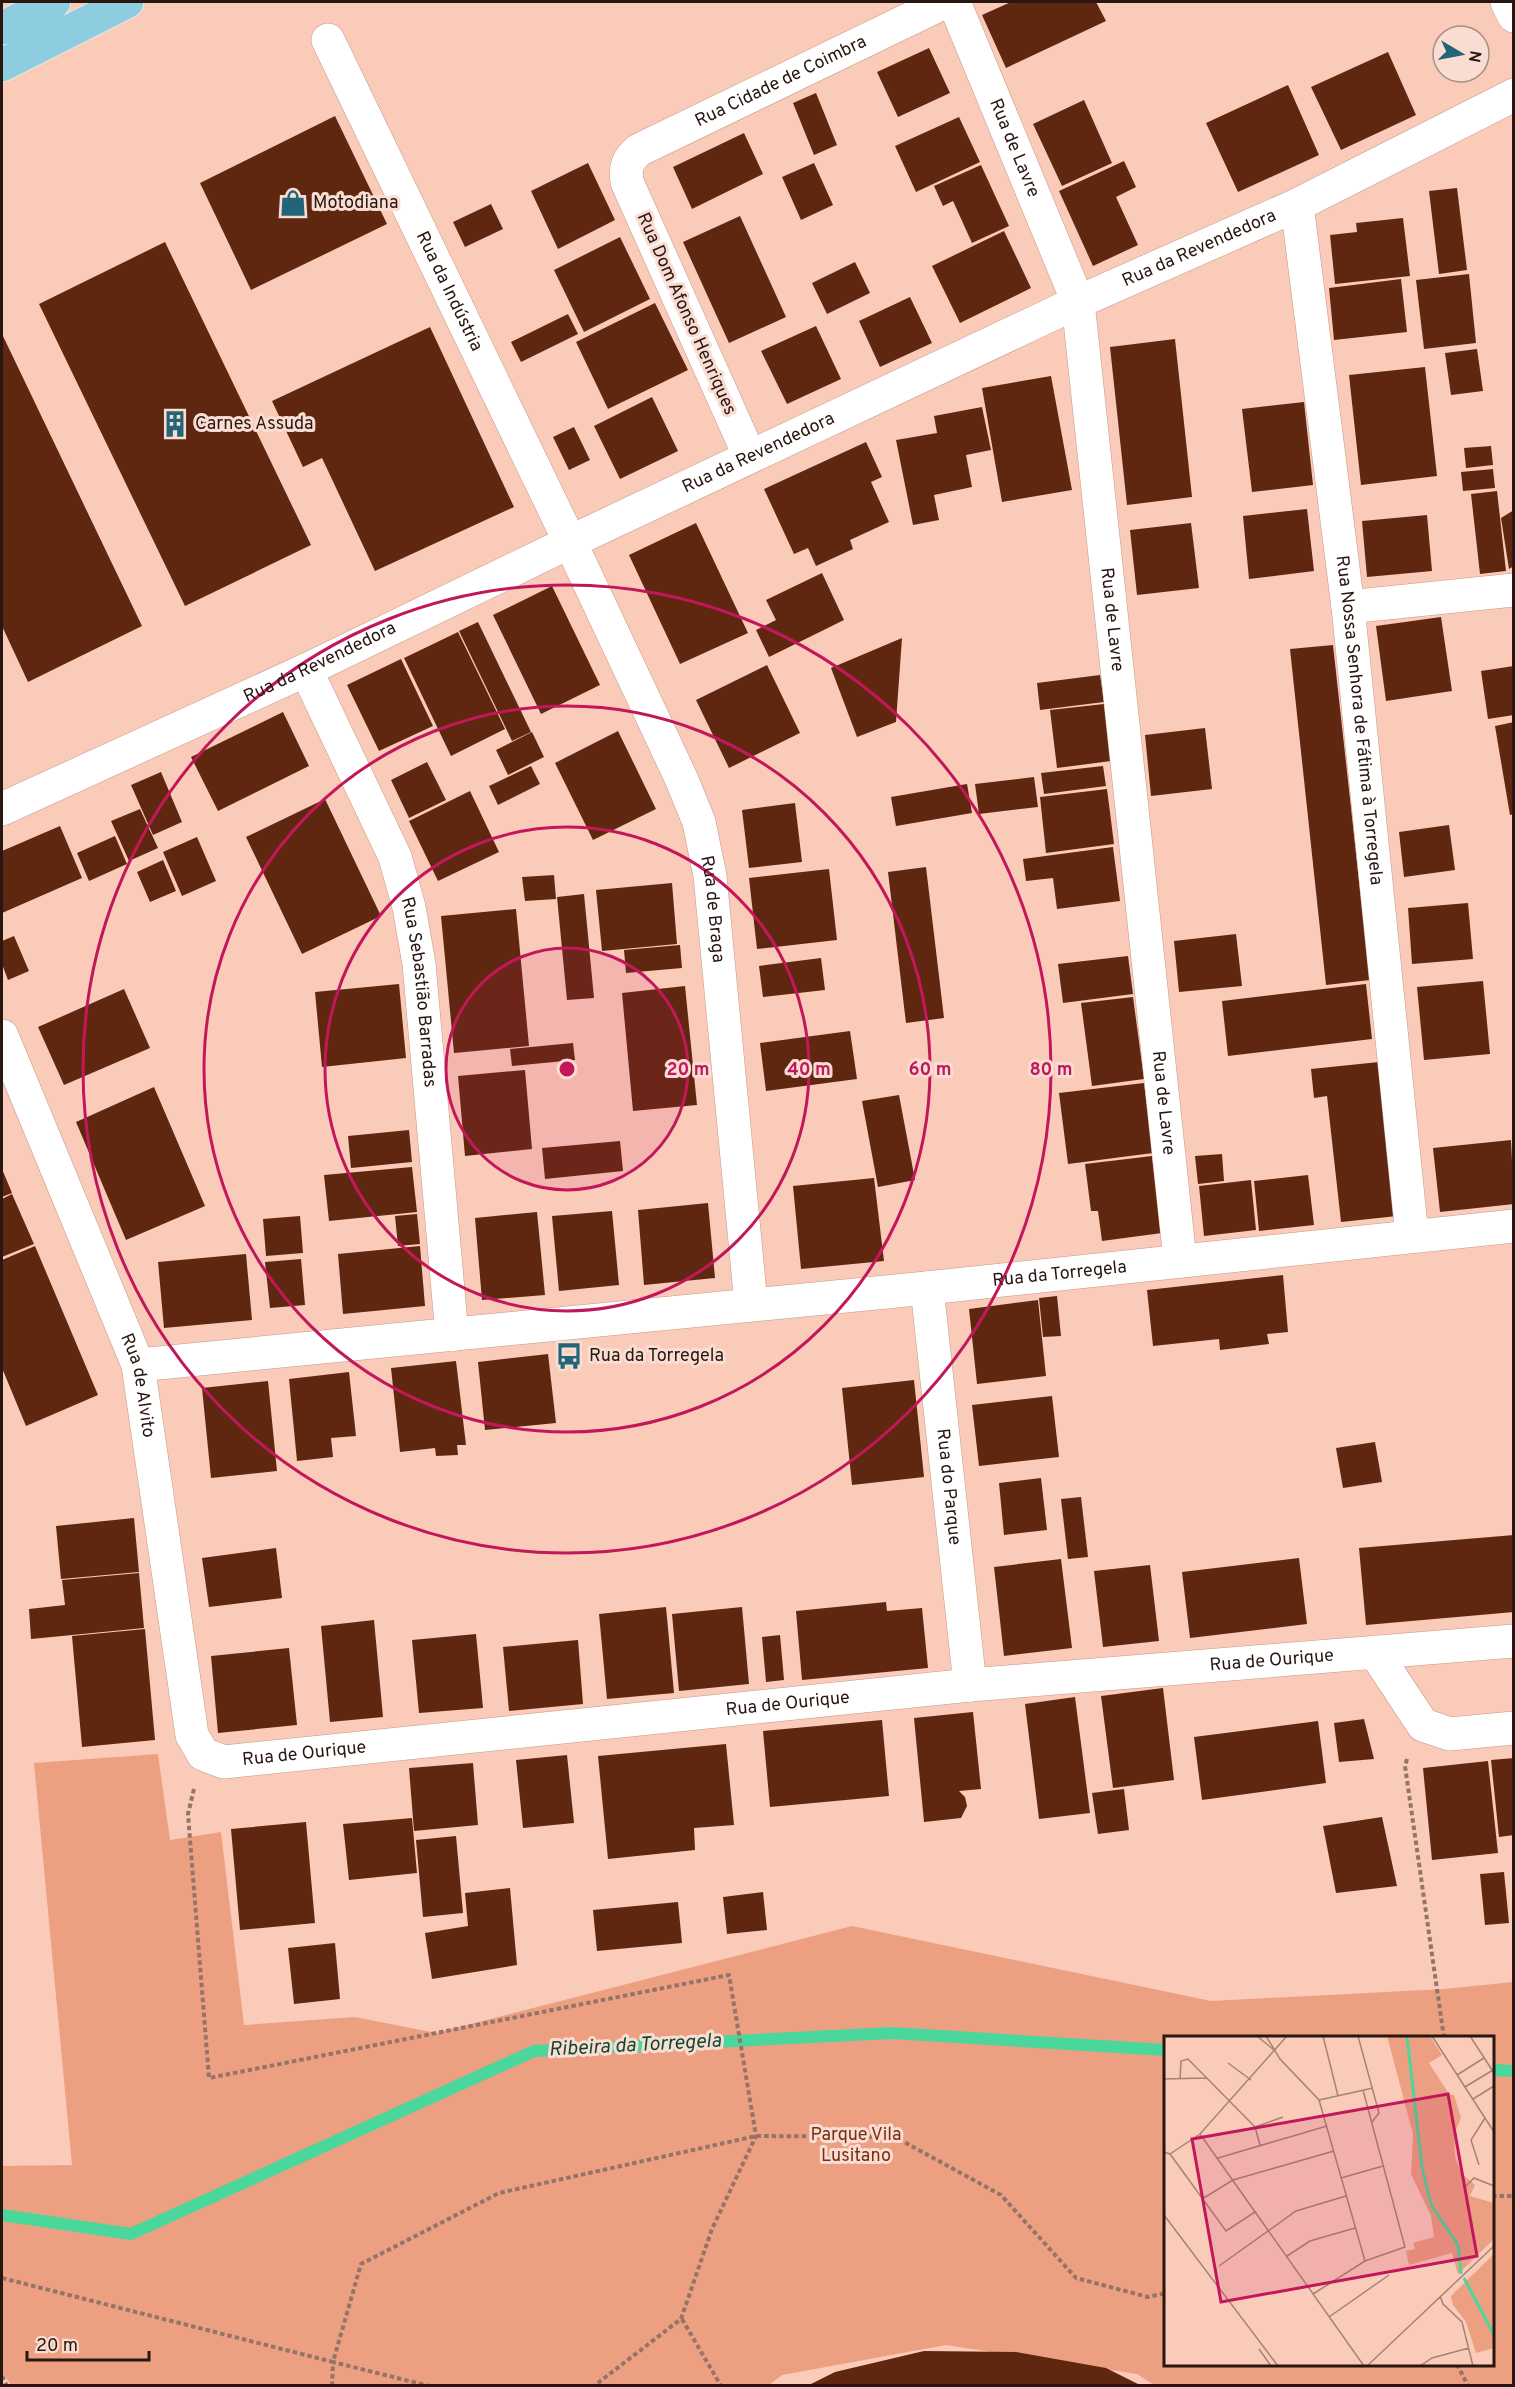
<svg xmlns="http://www.w3.org/2000/svg" width="1515" height="2387" viewBox="0 0 1515 2387" font-family="Overpass,sans-serif">
<rect width="100%" height="100%" fill="#facbb9"/>
<path fill="#ed9f82" fill-rule="evenodd" d="M158,1754L170,1840L221,1832L244,2025L355,2017L436,2033L852,1926L1211,2001L1444,1989L1513,1982V2385H1154L1137,2374L946,2345L782,2375L768,2386L11,2385L2,2372V2166L72,2165L34,1763ZM1166,2038H1492V2364H1166Z"/>
<g fill="none" stroke-linecap="round" stroke-linejoin="round">
<path stroke="#4ad79b" stroke-width="12" d="M1492,2070L1514,2071
M2,2215L131,2234L534,2051L892,2033L1166,2050"/>
</g>
<path fill="#602710" d="M1011,2H1096L1106,21L1006,68L982,15Z
M929,48L950,93L898,117L877,72Z
M1388,52L1416,115L1341,150L1311,87Z
M1288,85L1319,155L1238,192L1206,123Z
M816,93L837,145L814,155L793,103Z
M1084,100L1112,163L1062,186L1033,124Z
M335,116L387,224L251,290L200,183Z
M959,117L980,162L916,192L895,146Z
M744,133L763,174L692,209L673,167Z
M1124,161L1136,187L1116,197L1138,245L1093,266L1059,191Z
M588,163L615,220L558,249L531,191Z
M814,163L833,205L801,220L782,177Z
M981,165L1009,226L972,243L953,201L943,206L934,186Z
M1457,188L1467,270L1439,274L1429,191Z
M491,204L503,229L465,247L453,222Z
M740,216L786,317L729,343L683,242Z
M1403,218L1410,276L1335,284L1330,235L1357,232L1356,223Z
M1004,231L1031,288L960,323L932,266Z
M620,237L650,299L584,332L554,270Z
M165,242L311,545L185,606L39,304Z
M855,262L870,293L827,314L812,283Z
M1469,274L1476,343L1424,349L1416,280Z
M1401,279L1407,332L1334,340L1329,288Z
M910,297L932,343L880,367L859,321Z
M655,303L688,370L608,409L576,342Z
M568,314L578,334L521,362L511,342Z
M816,326L841,379L787,404L761,351Z
M430,327L514,507L375,571L322,458L303,467L272,401Z
M2,334L142,626L28,682L2,626Z
M1175,339L1192,497L1127,505L1110,347Z
M1477,349L1483,391L1451,395L1445,353Z
M1425,367L1437,476L1361,485L1349,375Z
M1051,376L1072,490L1002,502L982,388Z
M652,397L678,451L620,479L594,426Z
M1304,402L1313,485L1252,492L1242,409Z
M982,407L991,450L966,455L972,487L934,495L939,520L913,525L896,440L937,433L934,416Z
M574,427L590,460L569,470L553,437Z
M866,442L882,477L871,482L889,522L850,540L853,549L816,566L808,548L794,554L764,489Z
M1491,446L1493,465L1466,468L1464,448Z
M1493,469L1495,488L1463,491L1461,472Z
M1497,491L1506,571L1480,574L1471,494Z
M1307,509L1314,571L1249,579L1243,516Z
M1514,510V566L1509,569L1501,518Z
M1427,515L1432,571L1367,577L1362,521Z
M696,523L748,633L680,664L629,555Z
M1191,523L1199,588L1137,595L1130,530Z
M822,573L844,620L769,657L756,630L776,620L766,600Z
M552,586L600,685L541,714L493,615Z
M1441,617L1452,691L1386,701L1376,626Z
M478,622L531,732L512,741L459,631Z
M458,632L505,729L451,756L404,658Z
M902,638L896,722L857,737L831,668Z
M1333,645L1370,980L1326,985L1290,649Z
M401,659L433,726L379,751L347,685Z
M767,665L800,733L729,768L696,700Z
M1514,666V715L1488,719L1481,671Z
M1100,675L1104,702L1040,710L1037,683Z
M1104,704L1111,761L1057,768L1050,710Z
M283,712L309,766L218,811L191,757Z
M1514,722V814L1510,815L1495,726Z
M1205,728L1212,789L1151,796L1145,735Z
M618,731L656,809L593,840L555,763Z
M532,732L544,757L508,775L496,750Z
M427,762L446,800L409,818L391,780Z
M531,766L540,784L498,805L489,786Z
M1103,766L1106,786L1044,794L1041,773Z
M161,772L182,822L153,835L131,785Z
M1034,777L1038,807L979,814L975,784Z
M967,784L972,813L896,826L891,797Z
M1107,789L1114,844L1046,853L1040,797Z
M470,791L499,852L438,881L409,821Z
M325,799L381,916L302,954L246,837Z
M795,803L802,862L749,868L742,810Z
M140,809L158,848L129,861L111,821Z
M1449,825L1455,870L1404,877L1399,832Z
M60,826L82,878L2,913V851Z
M115,836L127,864L89,881L77,853Z
M197,837L216,881L182,896L163,852Z
M1113,847L1120,901L1057,909L1053,878L1026,881L1023,859Z
M163,860L176,891L150,902L137,872Z
M926,867L944,1018L906,1023L888,872Z
M829,869L837,940L757,949L749,878Z
M554,875L556,899L525,901L522,877Z
M672,883L677,944L602,951L596,890Z
M584,894L594,998L567,1000L557,897Z
M1468,903L1473,959L1412,964L1408,908Z
M516,909L529,1046L454,1053L441,916Z
M1236,934L1242,986L1179,992L1174,941Z
M14,936L29,971L8,980L2,964V941Z
M680,945L682,968L626,973L624,950Z
M1128,956L1133,994L1063,1003L1058,964Z
M821,958L825,990L763,997L759,966Z
M1483,981L1490,1054L1424,1060L1417,987Z
M399,984L406,1058L322,1067L315,992Z
M1366,984L1372,1039L1228,1056L1222,1001Z
M685,986L697,1105L633,1111L622,993Z
M124,989L150,1048L64,1085L38,1027Z
M1133,997L1144,1079L1092,1086L1081,1003Z
M850,1031L857,1079L766,1091L760,1043Z
M573,1043L575,1060L512,1066L510,1049Z
M1379,1062L1397,1216L1341,1222L1327,1096L1314,1098L1311,1069Z
M525,1070L532,1149L465,1156L458,1076Z
M1144,1083L1153,1153L1068,1164L1059,1093Z
M154,1087L205,1206L126,1240L76,1122Z
M899,1095L915,1180L878,1187L862,1101Z
M409,1130L412,1162L351,1168L348,1136Z
M1511,1140L1514,1204L1440,1212L1433,1148Z
M620,1141L623,1171L545,1179L542,1148Z
M1222,1154L1224,1181L1198,1184L1195,1156Z
M1152,1156L1162,1233L1102,1241L1098,1211H1091L1085,1164Z
M412,1167L417,1212L329,1221L324,1175Z
M2,1169L12,1193L2,1197Z
M1308,1175L1314,1225L1259,1231L1254,1181Z
M874,1178L884,1261L801,1269L793,1186Z
M1251,1180L1256,1230L1204,1236L1199,1186Z
M12,1194L34,1244L2,1257V1199Z
M708,1203L715,1278L644,1285L638,1210Z
M612,1211L619,1285L559,1291L552,1216Z
M537,1212L545,1295L482,1300L475,1218Z
M417,1214L420,1244L398,1246L395,1216Z
M300,1216L303,1253L266,1256L263,1219Z
M35,1246L98,1395L26,1426L2,1368V1260Z
M420,1246L425,1306L343,1314L338,1254Z
M246,1254L252,1320L164,1328L158,1262Z
M301,1259L305,1305L270,1308L265,1262Z
M1283,1275L1288,1332L1267,1334L1269,1344L1220,1350L1219,1339L1153,1346L1147,1290Z
M1057,1296L1061,1336L1043,1337L1039,1298Z
M1038,1300L1046,1376L977,1384L969,1309Z
M548,1354L556,1423L485,1430L478,1362Z
M456,1361L466,1445H457L458,1455L436,1456L435,1448L400,1452L391,1368Z
M349,1372L356,1436L331,1438L333,1457L297,1461L289,1379Z
M914,1380L924,1477L852,1485L842,1388Z
M268,1381L277,1471L211,1478L202,1388Z
M1052,1396L1059,1457L979,1466L972,1405Z
M1375,1442L1382,1482L1343,1488L1336,1448Z
M1041,1478L1047,1530L1004,1535L999,1483Z
M1081,1497L1088,1557L1068,1559L1061,1499Z
M134,1518L139,1572L61,1579L56,1526Z
M1514,1535V1612L1366,1625L1359,1548Z
M276,1548L282,1598L209,1607L202,1558Z
M1299,1558L1307,1624L1190,1638L1182,1572Z
M1061,1559L1072,1648L1004,1656L994,1567Z
M1150,1565L1159,1641L1103,1647L1094,1571Z
M139,1573L144,1628L31,1639L29,1609L65,1605L62,1580Z
M886,1602L887,1611L922,1608L928,1668L802,1680L796,1611Z
M666,1607L674,1693L607,1699L599,1614Z
M742,1607L749,1684L679,1691L672,1614Z
M374,1620L383,1717L330,1722L321,1626Z
M145,1629L155,1740L82,1747L72,1636Z
M476,1634L483,1708L419,1713L412,1640Z
M780,1635L784,1680L766,1682L762,1637Z
M578,1640L583,1704L509,1711L503,1647Z
M289,1648L297,1725L218,1733L211,1656Z
M1163,1688L1174,1780L1113,1788L1101,1696Z
M1075,1697L1090,1813L1039,1819L1025,1704Z
M973,1712L981,1789L959,1791L965,1797L967,1806L961,1818L924,1822L914,1718Z
M1364,1719L1374,1759L1339,1762L1334,1723Z
M882,1720L889,1796L770,1807L763,1731Z
M1318,1721L1326,1783L1202,1800L1194,1737Z
M726,1744L734,1825L694,1828L695,1850L608,1859L598,1756Z
M567,1755L574,1823L523,1828L516,1760Z
M1514,1758V1835L1499,1837L1491,1760Z
M1488,1761L1498,1853L1432,1860L1423,1768Z
M473,1763L478,1825L414,1831L409,1768Z
M1124,1789L1129,1830L1098,1834L1092,1793Z
M1382,1817L1397,1886L1336,1893L1323,1826Z
M412,1818L417,1873L349,1880L343,1824Z
M306,1822L315,1923L240,1930L231,1829Z
M456,1836L463,1913L423,1917L416,1840Z
M1504,1872L1509,1923L1485,1925L1480,1874Z
M510,1888L517,1965L432,1979L425,1933L468,1926L465,1893Z
M763,1892L767,1930L727,1934L723,1897Z
M678,1902L682,1943L597,1951L593,1910Z
M335,1943L340,1999L294,2004L288,1948Z
M924,2351L1016,2352L1106,2368L1142,2386H807L835,2372Z"/>
<g fill="none" stroke-linecap="round" stroke-linejoin="round">
<defs>
<g id="minor">
<path id="s1" d="M954,2L1078,302L1180,1260"/>
<path d="M1507,2L1514,16"/>
<path id="s2" d="M328,40L570,542L681,778L699,822L710,876L751,1304"/>
<path id="s3" d="M1297,205L1348,607L1412,1236"/>
<path id="s4" d="M750,457L627,182C625,167 627,160 639,150L945,2"/>
<path d="M1348,607L1514,590"/>
<path id="s5" d="M306,670L395,857L409,907L419,964L452,1335"/>
<path id="s6" d="M2,809L306,670L570,542L1078,302L1297,205L1514,95"/>
<path id="s7" d="M2,1036L138,1365L192,1735L203,1754L224,1762L970,1685L1514,1641"/>
<path id="s8" d="M927,1288L970,1685"/>
<path id="s9" d="M138,1365L927,1288L1514,1226"/>
<path d="M1376,1654L1423,1725L1450,1734L1514,1728"/>
</g>
<path id="major" d="M2,28L54,2
M2,65L127,2"/>
</defs>
<use href="#minor" stroke="#c59887" stroke-width="34"/>
<use href="#major" stroke="#fff" stroke-width="34"/>
<path stroke="#957468" stroke-width="4" stroke-dasharray="4.5 3" stroke-linecap="butt" d="M1407,1759L1405,1766L1444,2038
M194,1789L188,1814L209,2078L729,1975L756,2136L712,2229L681,2319L594,2386
M1492,2196H1514
M2,2278L333,2362L361,2264L499,2193L756,2136L895,2137L1001,2195L1076,2278L1148,2297L1166,2293
M682,2319L721,2386
M1457,2364L1468,2386
M2,2376L7,2386
M332,2386L333,2362L429,2386"/>
<use href="#minor" stroke="#fff" stroke-width="33"/>
<use href="#major" stroke="#8ecddf" stroke-width="33"/>
</g>
<circle cx="567" cy="1069" r="121" fill="#c2185b" fill-opacity=".12"/>
<g fill="none" stroke="#c2185b" stroke-width="3">
<circle cx="567" cy="1069" r="121"/>
<circle cx="567" cy="1069" r="242"/>
<circle cx="567" cy="1069" r="363"/>
<circle cx="567" cy="1069" r="484"/>
</g>
<defs>
<symbol id="shop-bare" viewBox="-9 -9 18 18"><path d="M-5-2.5h2.3a2.7 3.5 0 0 1 5.4 0H5L5.5 6h-11ZM-1.5-2.5h3a1.5 2.3 0 0 0-3 0Z" fill="#236478" stroke="#faddd2" stroke-width="2.5" paint-order="stroke"/></symbol>
<symbol id="building-bare" viewBox="-9 -9 18 18"><path d="M-4-6H4V6H1V3H-1V6H-4ZM-2.5-4.3h1.7v1.8h-1.7ZM.8-4.3h1.7v1.8H.8ZM-2.5-1h1.7V.8h-1.7ZM.8-1h1.7V.8H.8Z" fill="#236478" stroke="#faddd2" stroke-width="2.5" paint-order="stroke"/></symbol>
<symbol id="bus-bare" viewBox="-9 -9 18 18"><path d="M-5-6H5V4H4V6H2V4H-2V6H-4V4H-5ZM-3.5-4V0h7V-4ZM-3.5 1.2v1.5H-2V1.2ZM2 1.2v1.5H3.5V1.2Z" fill="#236478" stroke="#faddd2" stroke-width="2.5" paint-order="stroke"/></symbol>
</defs>
<g fill-rule="evenodd">
<use href="#shop-bare" x="274" y="184" width="38" height="38"/>
<use href="#building-bare" x="156" y="405" width="38" height="38"/>
<use href="#bus-bare" x="550" y="1337" width="38" height="38"/>
</g>
<g text-anchor="middle" dominant-baseline="central" stroke-width="6" stroke-linejoin="round" paint-order="stroke">
<g font-size="18" fill="#281711" stroke="#faddd2">
<text stroke="none"><textPath href="#s4" startOffset="495">Rua Cidade de Coimbra</textPath></text>
<text stroke="none"><textPath href="#s1" startOffset="158">Rua de Lavre</textPath></text>
<text stroke="none"><textPath href="#s6" startOffset="1322">Rua da Revendedora</textPath></text>
<text stroke="none"><textPath href="#s2" startOffset="279">Rua da Indústria</textPath></text>
<text transform="translate(686 314) rotate(66)">Rua Dom Afonso Henriques</text>
<text stroke="none"><textPath href="#s6" startOffset="836">Rua da Revendedora</textPath></text>
<text stroke="none"><textPath href="#s1" startOffset="644">Rua de Lavre</textPath></text>
<text stroke="none"><textPath href="#s6" startOffset="350">Rua da Revendedora</textPath></text>
<text stroke="none"><textPath href="#s3" startOffset="519">Rua Nossa Senhora de Fátima à Torregela</textPath></text>
<text stroke="none"><textPath href="#s2" startOffset="954">Rua de Braga</textPath></text>
<text stroke="none"><textPath href="#s5" startOffset="345">Rua Sebastião Barradas</textPath></text>
<text stroke="none"><textPath href="#s1" startOffset="1130">Rua de Lavre</textPath></text>
<text stroke="none"><textPath href="#s9" startOffset="926">Rua da Torregela</textPath></text>
<text stroke="none"><textPath href="#s7" startOffset="376">Rua de Alvito</textPath></text>
<text stroke="none"><textPath href="#s8" startOffset="200">Rua do Parque</textPath></text>
<text stroke="none"><textPath href="#s7" startOffset="1827">Rua de Ourique</textPath></text>
<text stroke="none"><textPath href="#s7" startOffset="1341">Rua de Ourique</textPath></text>
<text stroke="none"><textPath href="#s7" startOffset="855">Rua de Ourique</textPath></text>
</g>
<g font-size="18" fill="#281711" stroke="#faddd2" text-anchor="start">
<text x="313" y="203">Motodiana</text>
<text x="195" y="424">Carnes Assuda</text>
<text x="589" y="1356">Rua da Torregela</text>
</g>
<g font-size="18" fill="#762f11" stroke="#faddd2">
<text x="856" y="2135">Parque Vila<tspan x="856" dy="21">Lusitano</tspan></text>
</g>
<g font-size="20" font-style="italic" fill="#0f4932" stroke="#faddd2">
<text transform="translate(635 2046) rotate(-3)">Ribeira da Torregela</text>
</g>
</g>
<g transform="translate(1164 2036)">
<rect width="330" height="330" fill="#facbb9"/>
<path d="M223,0H266L278,19L265,27L285,58L290,59L297,82L290,98L291,120L297,137L311,149L306,160L330,167V203L294,238L288,217L245,229L242,215L251,213L249,207L270,201L267,180L247,138L249,98ZM330,218V312L312,317L302,286L289,269L287,260Z" fill="#ed9f82"/>
<path fill="none" stroke="#4ad79b" stroke-width="3" d="M243,0L258,131L267,169L294,209L297,238M300,242L330,299"/>
<path fill="none" stroke="#a68376" stroke-width="1.5" d="M93,0L110,14M102,0L116,23L155,64L201,225M159,0L174,60M194,0L215,77L208,86M268,0L330,96M306,0L330,37M64,27L87,44M293,39L320,22M0,43L43,42M16,43L17,25L24,23L91,91L96,109M301,51L329,34M309,63L330,50M155,64L209,52M91,91L119,81M36,98L200,330M0,116L6,118L62,195L91,176M6,118L36,98L123,0M54,122L163,90M315,129L307,104L321,82M177,142L219,130M301,151L310,142L330,150M38,163L69,144L170,115M0,179L114,330M123,220L146,205L191,192M55,230L132,175L182,160M149,258L201,225L241,211L199,54M276,260L279,268L298,286L309,330M165,281L225,239M95,313L107,330M203,330L330,210M256,330L268,322L305,312"/>
<path fill="#c2185b" fill-opacity="0.15" stroke="#c2185b" stroke-width="3" d="M284,58L313,220L57,266L28,103Z"/>
<rect width="330" height="330" fill="none" stroke="#281711" stroke-width="3"/>
</g>
<circle cx="567" cy="1069" r="9" fill="#c2185b" stroke="#faddd2" stroke-width="3"/>
<g font-size="18" text-anchor="middle" font-weight="bold" fill="#c2185b" stroke="#faddd2" stroke-width="6" stroke-linejoin="round" paint-order="stroke">
<text x="688" y="1075">20 m</text>
<text x="809" y="1075">40 m</text>
<text x="930" y="1075">60 m</text>
<text x="1051" y="1075">80 m</text>
</g>
<rect width="1515" height="2387" fill="none" stroke="#281711" stroke-width="6"/>
<g transform="translate(1461 54) rotate(100)"><circle r="28" fill="#faddd2" stroke="#a68e85" stroke-width="1.5"/>
<path d="M0-4.5L10 22L0 15L-10 22Z" fill="#236478"/>
<text y="-9" font-size="16" font-weight="bold" text-anchor="middle" fill="#281711">N</text>
</g>
<path d="M27 2351v9h122v-9" fill="none" stroke="#281711" stroke-width="3"/>
<text x="36" y="2351" font-size="18" fill="#281711" stroke="#faddd2" stroke-width="4.5" paint-order="stroke">20 m</text>
</svg>
